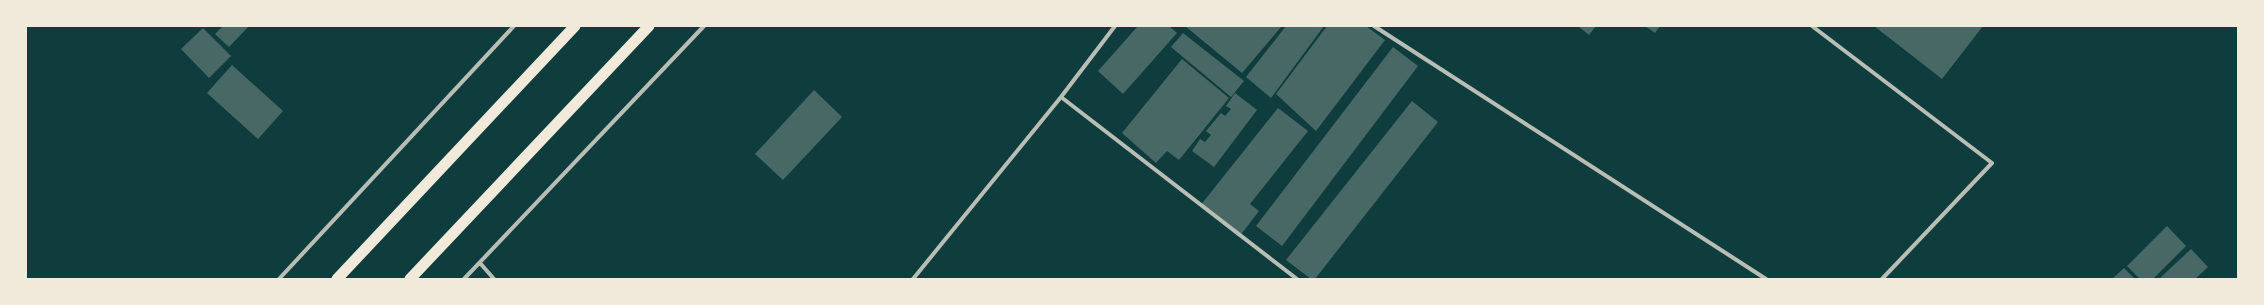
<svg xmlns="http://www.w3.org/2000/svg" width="2264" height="305" viewBox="0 0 2264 305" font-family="'IBM Plex Serif',serif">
<rect width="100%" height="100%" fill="#0f3d3e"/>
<path fill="#486865" d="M223,26H249L229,47L215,34Z
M1138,26H1169L1177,33L1123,94L1098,71Z
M1185,26H1282L1242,73Z
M1286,26H1324L1271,98L1246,77Z
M1327,26H1366L1385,40L1316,131L1276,94Z
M1578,26H1596L1589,35Z
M1645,26H1660L1655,33Z
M1874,26H1983L1942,79Z
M203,28L231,56L209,78L181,49Z
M1183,33L1244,81L1231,97L1171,47Z
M1393,47L1418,66L1282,246L1256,226Z
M1182,59L1229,98L1179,160L1167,151L1156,163L1122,133Z
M232,65L283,111L258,139L207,93Z
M814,90L842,117L783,180L755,154Z
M1235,93L1257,110L1214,167L1192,151L1200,139L1205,142L1211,135L1206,131L1221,113L1225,116L1231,109L1226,106Z
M1412,101L1438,122L1315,279H1311L1286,260Z
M1278,108L1308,131L1250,204L1259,211L1239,237L1200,206Z
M2167,226L2186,246L2153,279H2140L2127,266Z
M2191,249L2208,267L2195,279H2159Z
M2124,268L2135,279H2112Z"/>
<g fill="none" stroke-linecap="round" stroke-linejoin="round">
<path stroke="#b8beb3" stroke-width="4" d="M1374,26L1766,279
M1812,26L1992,163L1882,279
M1061,97L1297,279
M480,263L494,279
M279,279L514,26
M464,279L704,26
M913,279L1061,97L1115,26"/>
<path stroke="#f1e9da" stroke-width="11" d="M337,279L575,26
M410,279L649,26"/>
</g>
<rect width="2264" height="305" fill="none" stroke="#f1e9da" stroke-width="54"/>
</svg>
